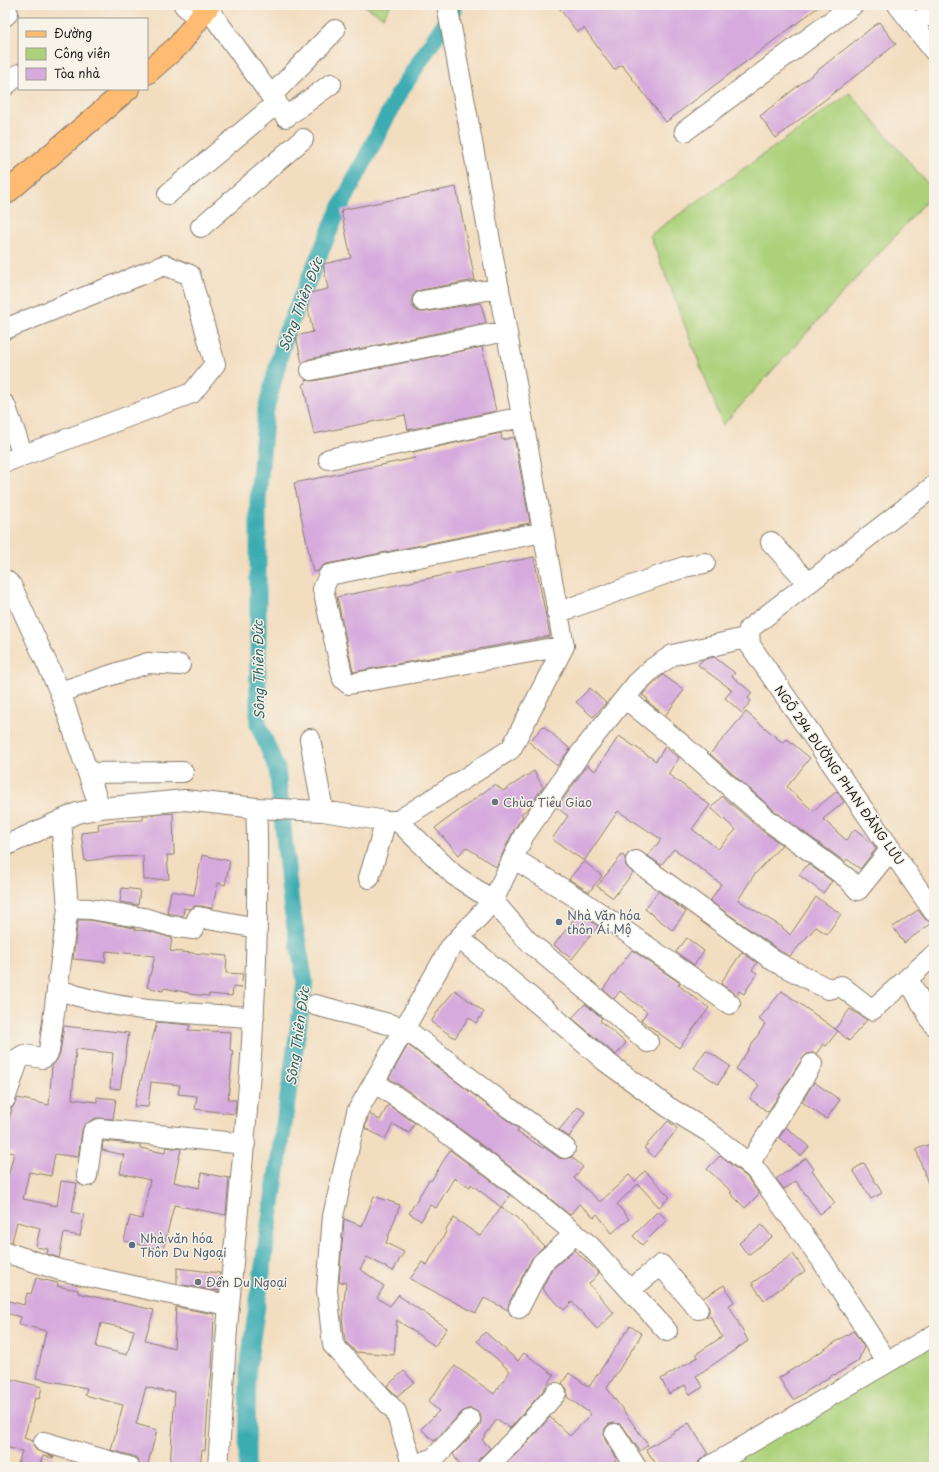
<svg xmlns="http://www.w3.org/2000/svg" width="939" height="1472" viewBox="0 0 939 1472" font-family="'Playpen Sans',sans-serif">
<rect width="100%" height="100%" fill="#f7f3e8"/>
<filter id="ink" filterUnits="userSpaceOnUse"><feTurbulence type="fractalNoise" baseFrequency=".025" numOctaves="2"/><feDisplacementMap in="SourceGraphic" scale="8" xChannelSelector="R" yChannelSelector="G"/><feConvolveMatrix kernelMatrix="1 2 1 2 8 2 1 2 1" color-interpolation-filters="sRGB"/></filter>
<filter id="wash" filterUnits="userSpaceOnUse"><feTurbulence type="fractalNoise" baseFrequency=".012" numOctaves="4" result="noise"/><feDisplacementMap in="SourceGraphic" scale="16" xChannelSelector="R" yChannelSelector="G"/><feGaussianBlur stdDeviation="0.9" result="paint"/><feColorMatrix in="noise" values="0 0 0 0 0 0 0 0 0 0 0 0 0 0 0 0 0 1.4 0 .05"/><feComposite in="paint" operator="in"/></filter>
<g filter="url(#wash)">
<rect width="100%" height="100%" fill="#f3ddbf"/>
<path fill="#acd17a" stroke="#64764b" d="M363,5H391L383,17Z
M850,93L934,191V193L723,425L650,235Z
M934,1335V1467H709Z"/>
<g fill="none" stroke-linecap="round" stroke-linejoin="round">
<path stroke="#3aacb2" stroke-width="17" d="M247,1467L248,1367L305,982L291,904L277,769L258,724V499L266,409L286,333L336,216L398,95L453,10"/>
</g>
<g id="blocks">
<path fill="#d6aadd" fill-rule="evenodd" d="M557,5H821L666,122L622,65L614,70L584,28L577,32Z
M879,22L896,44L776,138L760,116Z
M456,187L475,280L421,290L416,292L412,297V303L414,309L419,312H425L481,303L486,323L309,359L302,363L296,336L313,332L305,294L328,289L323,264L351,258L341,210Z
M482,347L496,411L408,430L405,415L314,434L303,384L306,383L305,380L313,381Z
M501,433L502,440L514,437L530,523L327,564L322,566L318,571L313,572L294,483L415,458L413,452Z
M534,557L550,636L353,672L337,597Z
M714,657L735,673L732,676L752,693L748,698L751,701L742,713L725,698L732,690L698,665L702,660Z
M663,675L684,690L665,716L647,701L648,699L642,695Z
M590,688L606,703L593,717L576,702Z
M746,712L783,743L787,739L810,758L787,787L813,811L837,791L844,802L823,819L846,840L855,829L873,844L876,849L860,869L847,859L845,862L776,812L710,754Z
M543,726L570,749L557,766L529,742Z
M619,736L656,761L665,747L679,758L668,774L710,805L692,829L718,849L736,830L711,808L722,796L761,830L782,845L754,875L738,900L782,927L790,935L816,897L841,914L827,934L816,927L790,956L780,951L710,901L721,884L674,849L661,865L648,856L661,839L618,811L584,861L602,876L589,892L569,879L584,861L552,839L568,816L557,808L587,765L595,771Z
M534,771L543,787L528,809L521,814L523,816L514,830L496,867L466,847L459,855L435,828L495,784L503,791Z
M173,813L174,855H167L169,879L144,880L143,856L116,857L85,861L81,833L99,831L98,824L114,821L143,820V816Z
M202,855L230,861L225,885L218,883L212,908L200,906H195L190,909L184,908L183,916L167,913L171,891L194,895Z
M622,855L625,857L626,866L633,873L613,898L597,886Z
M808,864L832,881L823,893L799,875Z
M122,888L140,890L138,905L120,902Z
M658,891L686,912L672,930L645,909Z
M918,910L925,919L932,923L904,943L893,927Z
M579,913L598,926L572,959L554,945Z
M78,920H89L135,928V930L148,931L172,938L170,951L227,956L226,973L243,974L241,988L233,987L232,996L209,994V996L189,994V993L164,988L163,991L147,987L155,956L106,951L105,962L73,959Z
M687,938L704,951L694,965L676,952Z
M632,950L680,983L678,985L709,1008L679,1048L641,1020L647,1012L620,991L614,999L603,989Z
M742,952L757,963L752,970L757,973L744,994L739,991L737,995L721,984L723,981H722Z
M455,990L484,1012L476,1023L469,1017L455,1038L431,1022L440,1008Z
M782,991L838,1031L835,1029L850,1009L867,1020L849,1041L838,1031L826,1046L823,1044L816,1054L812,1053L807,1054L803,1058L768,1112L750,1099L759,1085L736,1069L765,1024L759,1019Z
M585,1004L602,1018L600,1021L626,1043L616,1055L572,1018Z
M157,1022L190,1025L188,1030L231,1032L230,1050L233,1051L228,1100H236L235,1114L195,1109L197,1096L178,1094L180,1085L151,1082L148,1107L134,1106Z
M64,1026L129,1033L120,1089L110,1088L113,1053L76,1049L72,1099L97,1102V1097L116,1099L113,1119L96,1118L84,1125L82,1130L78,1157L55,1154L51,1176L29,1172L23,1199L57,1206L61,1181L77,1183L72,1212L84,1215L80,1236L64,1233L59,1258L47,1254L48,1249L36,1247L40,1228L17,1222L12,1242L5,1241V1189L14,1153L5,1151V1122L8,1123L12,1108L18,1098L49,1105L52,1066L57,1060L60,1053Z
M408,1045L519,1129L517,1132L543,1148L544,1147L559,1158L564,1159L572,1157L583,1167L574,1178L600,1202L629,1175L635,1181L645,1171L670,1197L659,1207L638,1184L617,1204L629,1219L612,1233L597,1214L594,1217L579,1204L570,1215L525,1178L430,1106L389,1078Z
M706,1050L730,1066L718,1084L694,1068Z
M814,1082L840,1100L826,1119L802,1102Z
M388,1105L415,1123L409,1133L393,1124L385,1139L365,1128L369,1114L380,1120Z
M578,1107L585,1112L569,1137L559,1130Z
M668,1121L678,1129L654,1157L644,1148Z
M786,1127L809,1147L801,1156L779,1138Z
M103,1141L140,1145V1148L165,1153L166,1147L181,1149L174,1182L199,1188L202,1173L229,1178L226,1215L174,1205L163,1250L124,1241L130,1216L142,1219L150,1180L120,1173L124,1155L102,1150Z
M934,1143V1194L932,1195L916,1149Z
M450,1150L510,1195L501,1207L471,1184L470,1187L454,1178L436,1208L430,1205L421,1221L409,1213L429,1180L431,1181Z
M720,1156L747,1177L759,1194L745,1208L730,1193L732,1192L707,1169Z
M806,1158L814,1169L812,1170L835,1203L820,1214L796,1181L784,1189L776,1179Z
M864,1163L882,1193L871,1199L853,1170Z
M374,1196L400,1205L386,1243L404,1252L393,1271L367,1257L360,1269L384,1286L377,1298L390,1306L399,1294V1296L447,1328L435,1346L397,1320L394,1355L356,1352L345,1341L342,1318L346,1283L339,1282L344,1219L362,1226Z
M501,1207L517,1218L544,1246L532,1258L509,1303L508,1310L484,1298L476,1313L410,1279L422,1262L427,1265L446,1232L445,1231L454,1218L480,1236Z
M658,1211L667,1220L642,1245L633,1236Z
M762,1225L772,1237L748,1255L739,1243Z
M574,1250L599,1273L589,1284L614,1313L597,1329L572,1302L564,1310L542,1289L551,1270Z
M793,1254L805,1271L764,1300L752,1283Z
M177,1268L220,1273L219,1291L177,1284Z
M36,1278L58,1283L57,1286L78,1290V1293L154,1310L145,1340L174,1348L176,1307L214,1314L212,1369L210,1391H209L205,1451L202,1450L200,1467H170L175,1392L167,1391V1392L146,1387L136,1424L157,1430L147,1467H140L138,1459L133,1456L111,1450L123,1405L85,1395L87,1388L36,1378L46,1331L19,1324L21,1317L5,1313V1300L24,1305L27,1293L31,1294ZM101,1323L134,1330L127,1355L96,1347Z
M724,1285L734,1302L729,1305L748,1341L696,1376L703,1387L690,1395L685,1385L669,1394L661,1379L698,1357L696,1354L722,1337L710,1316L707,1318L706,1316L709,1313V1307L703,1298Z
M630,1326L642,1334L607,1388L648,1445L640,1451L624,1428L620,1424L614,1423L609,1424L605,1428L604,1434L605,1440L617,1459L610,1467H503L529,1441L550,1417L570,1436L591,1414L567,1397V1389L562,1383L569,1373L589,1387Z
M853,1331L864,1347L858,1361L835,1375L834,1374L793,1400L779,1378Z
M485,1332L518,1361L524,1353L554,1375L542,1392L510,1428L497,1419L482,1440L490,1448L479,1459L476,1467H461L453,1454L479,1428L481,1422V1417L478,1412L472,1409H467L462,1412L434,1441L421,1429L439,1411L428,1402L455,1366L494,1394L510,1371L477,1341Z
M404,1371L414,1382L397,1396L387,1386Z
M7,1378L42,1387L39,1399L35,1398L24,1438L33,1441V1445L36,1450L54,1457V1458L43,1456L39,1467H17L22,1451L5,1447V1387Z
M689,1423L708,1454L699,1461L697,1467H658L646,1449Z"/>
</g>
</g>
<g filter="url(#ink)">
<use href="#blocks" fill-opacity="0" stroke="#887c6e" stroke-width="1"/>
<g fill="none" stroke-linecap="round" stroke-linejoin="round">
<defs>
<path id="minor" d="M184,5L198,19
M898,5L934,51
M207,7L286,117L331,84
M5,16L8,13
M914,25L934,9
M5,86L19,74
M271,96L335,30
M685,131L853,5
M168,194L277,103
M201,227L303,139
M423,301L499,288
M5,329L165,265L190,275L215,364L192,393L5,462
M311,370L506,331
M5,405L23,455
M329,459L522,417
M934,486L749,629L750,645L934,912
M543,532L329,575L323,589L343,679L349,684L564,646
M771,542L808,583
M5,580L11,585L60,692L100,808
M557,613L684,567L705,563
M60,692L148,663L180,665
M625,698L680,743L769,821L847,878L858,890L891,849
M310,739L323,811
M88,773L183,772
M398,821L511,749L564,646L447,5
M5,846L77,813L100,808L185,800L256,808L323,811L386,821H398L454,875L493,901L528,941L648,1042
M513,858L582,901L730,1004
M636,861L774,961L828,989L841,986L872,1010L934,955
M369,878L386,821
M68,908L90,909L144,918L170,926L193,929L198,917L257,928
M459,938L547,1011L605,1061L668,1107L709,1132L755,1169L821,1259L887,1362
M908,979L934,1025
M57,989C120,1013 188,1013 254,1017
M315,1005L404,1028L508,1107L565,1148
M374,1082L423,1115L518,1187L590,1246L667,1331
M5,1099L19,1058L24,1055L43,1058L47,1055L49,1051L68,908L61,820
M749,1164L812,1064
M87,1176L93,1132L100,1129L245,1144
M5,1252L60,1270L165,1293L229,1305
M630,1290L661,1265L698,1309
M519,1308L542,1263L575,1234
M615,1434L636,1467
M44,1442L129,1467
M413,1466L434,1458L470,1420
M218,1467C222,1413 224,1359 229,1305C241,1174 256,1043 257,911C257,877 258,843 256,808
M413,1467L396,1412L333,1345L327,1290L333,1216L357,1112L450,948L493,901L524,835L580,754L637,683L653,668L673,655L749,637
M487,1467L521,1433L556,1393
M709,1467L934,1335"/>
<path id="major" d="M147,73L179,45L209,5
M5,194L128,89"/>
</defs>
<use href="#minor" stroke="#887c6e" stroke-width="22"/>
<use href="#major" stroke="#887c6e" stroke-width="24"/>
<use href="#minor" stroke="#fff" stroke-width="20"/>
<use href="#major" stroke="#ffbb71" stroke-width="22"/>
</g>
</g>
<g fill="#6b7280" stroke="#f7f3e8" stroke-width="1.5">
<circle cx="495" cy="802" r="4"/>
<circle cx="198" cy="1282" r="4"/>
</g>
<g fill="#5c6f8a" stroke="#f7f3e8" stroke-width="1.5">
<circle cx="559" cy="922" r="4"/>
<circle cx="132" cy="1245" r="4"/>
</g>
<g text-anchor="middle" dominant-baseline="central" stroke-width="3" stroke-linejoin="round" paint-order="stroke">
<g font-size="12" fill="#1c1c1c" stroke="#f7f3e8">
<text transform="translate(840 775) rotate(55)">NGÕ 294 ĐƯỜNG PHAN ĐĂNG LƯU</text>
</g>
<g font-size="12" fill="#5b616d" stroke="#f7f3e8" text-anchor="start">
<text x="503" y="802">Chùa Tiêu Giao</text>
<text x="206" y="1282">Đền Du Ngoại</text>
</g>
<g font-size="12" fill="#4e5e75" stroke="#f7f3e8" text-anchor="start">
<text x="567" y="915">Nhà Văn hóa<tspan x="567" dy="14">thôn Ái Mộ</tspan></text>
<text x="140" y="1238">Nhà văn hóa<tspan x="140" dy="14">Thôn Du Ngoại</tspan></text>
</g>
<g font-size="13" font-style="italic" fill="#2a5d60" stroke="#f7f3e8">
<text transform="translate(300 304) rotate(-69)">Sông Thiên Đức</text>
<text transform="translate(258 670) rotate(-91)">Sông Thiên Đức</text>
<text transform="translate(297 1036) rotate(-82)">Sông Thiên Đức</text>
</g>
</g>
<rect width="939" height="1472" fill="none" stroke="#f7f3e8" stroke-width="20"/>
<rect x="18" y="18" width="130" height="72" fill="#f7f3e8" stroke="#9f9d96"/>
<rect x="26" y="31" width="20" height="6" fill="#ffbb71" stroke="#9f9d96"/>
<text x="54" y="38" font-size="12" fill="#1c1c1c">Đường</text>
<rect x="26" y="48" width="20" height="12" fill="#acd17a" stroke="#9f9d96"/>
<text x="54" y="58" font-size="12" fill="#1c1c1c">Công viên</text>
<rect x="26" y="68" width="20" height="12" fill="#d6aadd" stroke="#9f9d96"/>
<text x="54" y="78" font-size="12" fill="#1c1c1c">Tòa nhà</text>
</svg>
